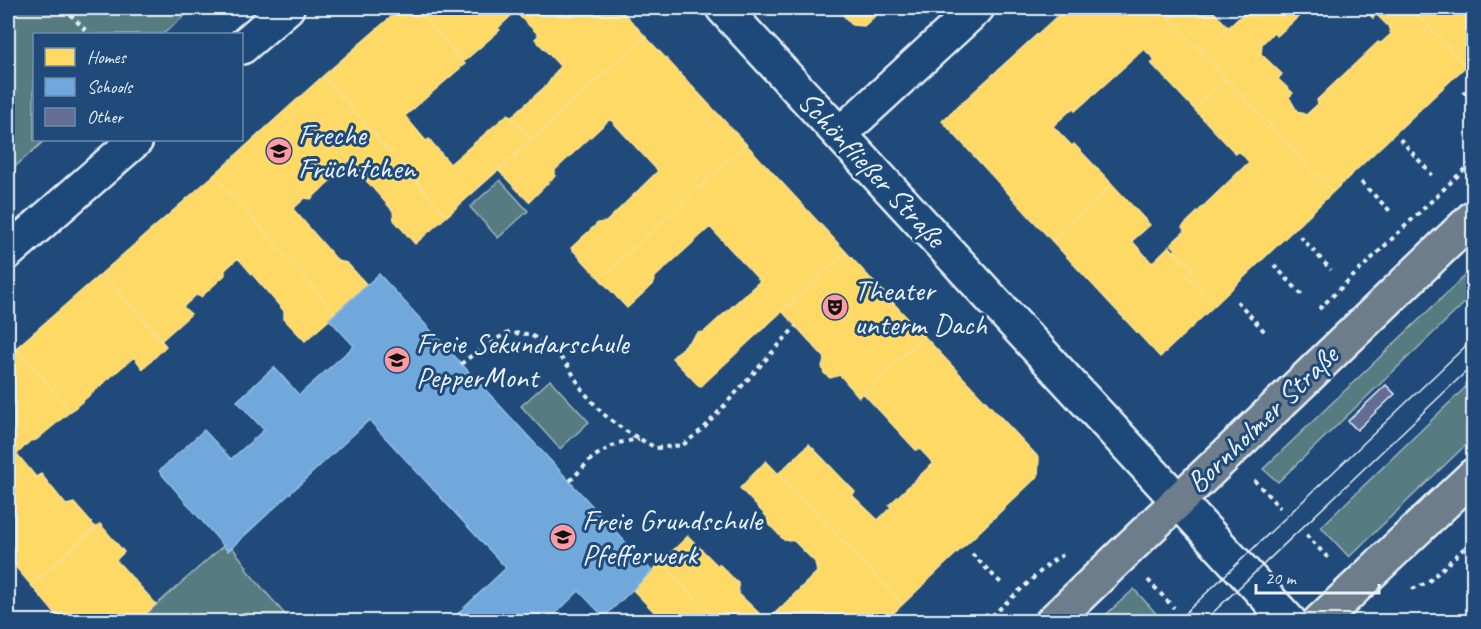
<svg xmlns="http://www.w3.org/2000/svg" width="1481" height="629" viewBox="0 0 1481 629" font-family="Caveat,sans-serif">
<rect width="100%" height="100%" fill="#1f4a7a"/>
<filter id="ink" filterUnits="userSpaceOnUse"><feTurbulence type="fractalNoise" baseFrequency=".0167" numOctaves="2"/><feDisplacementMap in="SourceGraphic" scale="12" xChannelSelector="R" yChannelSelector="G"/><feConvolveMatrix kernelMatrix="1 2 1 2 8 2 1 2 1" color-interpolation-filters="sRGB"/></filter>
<g filter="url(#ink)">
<path fill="#577c81" stroke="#a0b6bc" stroke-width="1.5" d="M8,8H194L163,34H34V140H45L8,173Z
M500,180L528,211L498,238L470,207Z
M1473,268V295L1278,482L1263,469Z
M550,380L589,422L560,449L521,406Z
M1473,380V438L1349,557L1321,527Z
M223,546L228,551L232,547L247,567L246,569L288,618L284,622H137Z
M1134,589L1162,620L1161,621H1099Z"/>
<path fill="#ffd966" stroke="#f8e092" stroke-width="1.5" d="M401,8H416L465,64L405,116L426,141L429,139L450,164L508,114L532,140L447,216L323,76Z
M416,8H619L645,36L532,140L511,117L547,85L560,66L535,39L539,35L515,12L498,28L500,30L463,62Z
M837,8H884L864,26L852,25Z
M1066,8H1160L1226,79L1194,109L1151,63L1155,60L1144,49L1075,111L1073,108L1053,126L1072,146L1074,144L1112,184L1052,241L942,121Z
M1160,8H1210L1228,27L1201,52Z
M1250,8H1308L1277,36L1273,33L1262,44L1261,54L1282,74L1278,79L1293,93L1289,97L1297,111L1306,115L1318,104L1317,100L1378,42L1381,43L1391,34L1388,26L1376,14L1373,18L1363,8H1411L1466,66L1333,192L1201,52Z
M1411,8H1474V59L1466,66Z
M645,36L746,144L600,279L571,248L598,223L606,222L658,171L610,119L555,170V176L529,202L498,170Z
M323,76L447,216L415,244L394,220L393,211L349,161L334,173V177L311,199L305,198L293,209L338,261L347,263L368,286L336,314L214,175Z
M1226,79L1333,192L1215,305L1187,275L1194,268L1187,260L1184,262L1174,252L1176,249L1171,244L1185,231L1182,227L1249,162L1239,151L1236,154L1194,109Z
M746,144L846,252L700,387L672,358L698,333L704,332L760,281L710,227L654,278V283L627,308L600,279Z
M214,175L336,314L305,341L284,319V311L238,258L225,270V275L201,297L196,295L183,307L191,314L162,340L102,273Z
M1112,184L1150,225L1132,241L1152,263L1169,246L1184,262L1187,260L1194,268L1187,275L1215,305L1160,357L1052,241Z
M846,252L924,336L859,397L840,375L830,378L824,373L822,366L825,358L782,311Z
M102,273L166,346L143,369L134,357L71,411L16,348Z
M924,336L1039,458L1038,476L903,604L778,474L809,444L855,492L852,495L878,520L891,507L889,505L933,463L919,448L916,450L863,393Z
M16,348L71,411L36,440L30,441L17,454L36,477L41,474L66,505L74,503L95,527L31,585L8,558V356Z
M766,461L903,604L884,622H718L661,562L688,536L718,566L719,564L738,583L739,594L761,615L770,618L817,572L815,562L794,541L784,540L766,521L768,518L740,488Z
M100,524L124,552L116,560L156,604L137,622H62L31,585Z
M661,562L718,622H661L662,620L633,590Z"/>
<path fill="#6fa8dc" stroke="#93bee4" stroke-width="1.5" d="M379,274L652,571L604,617L579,591L555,614L562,622H449L506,568L369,420L228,551L159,471L204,430L231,459L264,430L237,401L274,367L299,395L354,346L329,319Z"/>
<path fill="#646d94" stroke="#e8f1f8" stroke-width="1.5" d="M1386,385L1395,394L1357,430L1348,421Z"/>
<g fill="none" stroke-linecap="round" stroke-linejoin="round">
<defs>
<path id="minor" d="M723,8L1290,622
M242,47L287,8
M840,134L977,8
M8,252L136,140"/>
<path id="primary" d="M1052,622L1474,217
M1319,622L1474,475"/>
</defs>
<use href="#minor" stroke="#e8f1f8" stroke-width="38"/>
<use href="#primary" stroke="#e8f1f8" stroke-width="38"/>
<path stroke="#e8f1f8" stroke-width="4" stroke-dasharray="4.5 4.5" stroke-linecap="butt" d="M64,8L89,34
M1463,91L1474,102
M1400,139L1432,175
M1361,182L1392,213
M1300,236L1331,270
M1274,265L1303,296
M1237,301L1265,332
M1319,309L1474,160
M461,364L486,344L508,333L529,334L551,347L568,366L583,391L602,413L624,430L656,448L683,445L705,427L796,326
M1254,480L1280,508
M570,481L593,457L618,443L639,439
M1306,535L1330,560
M972,554L1003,585
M1148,580L1174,608
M1412,589L1427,583L1474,539
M985,622L1051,562L1063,555"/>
<use href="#minor" stroke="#1f4a7a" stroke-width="33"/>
<use href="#primary" stroke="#6d7d8c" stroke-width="33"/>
<path stroke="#e8f1f8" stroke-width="1.5" d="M1176,622L1474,338
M1203,622L1474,364"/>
</g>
</g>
<defs>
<symbol id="school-disc" viewBox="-11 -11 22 22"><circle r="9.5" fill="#ff9aa2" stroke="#1f4a7a"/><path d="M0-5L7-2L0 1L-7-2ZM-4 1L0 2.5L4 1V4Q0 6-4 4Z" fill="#111"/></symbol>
<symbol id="theatre-disc" viewBox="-11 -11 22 22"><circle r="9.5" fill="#ff9aa2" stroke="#1f4a7a"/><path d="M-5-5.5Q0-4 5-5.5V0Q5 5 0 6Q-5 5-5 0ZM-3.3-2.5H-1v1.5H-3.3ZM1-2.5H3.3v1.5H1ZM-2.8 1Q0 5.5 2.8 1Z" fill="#111"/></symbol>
</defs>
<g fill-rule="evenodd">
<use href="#school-disc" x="264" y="136" width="30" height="30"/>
<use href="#theatre-disc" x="820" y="292" width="30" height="30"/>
<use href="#school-disc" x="382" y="345" width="30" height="30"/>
<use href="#school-disc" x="548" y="522" width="30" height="30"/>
</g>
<g text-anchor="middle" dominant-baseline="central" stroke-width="6" stroke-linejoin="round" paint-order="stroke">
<g font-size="30" fill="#e8f1f8" stroke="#1f4a7a" text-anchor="start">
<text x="298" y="134">Freche<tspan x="298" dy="34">Früchtchen</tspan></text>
<text x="854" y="290">Theater<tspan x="854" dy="34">unterm Dach</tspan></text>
<text x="416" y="343">Freie Sekundarschule<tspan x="416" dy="34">PepperMont</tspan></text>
<text x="582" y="520">Freie Grundschule<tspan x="582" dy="34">Pfefferwerk</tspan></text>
</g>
<g font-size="30" fill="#e8f1f8" stroke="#1f4a7a">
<text transform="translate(872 169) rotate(47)">Schönfließer Straße</text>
<text transform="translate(1262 419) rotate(-44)">Bornholmer Straße</text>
</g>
</g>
<rect width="1481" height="629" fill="none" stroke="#1f4a7a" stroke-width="30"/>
<rect x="15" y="15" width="1451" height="599" fill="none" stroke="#e8f1f8" stroke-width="2" filter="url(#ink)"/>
<rect x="33" y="33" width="210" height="108" fill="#1f4a7a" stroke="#6f8dac" stroke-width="1.5"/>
<rect x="45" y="48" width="30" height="18" fill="#ffd966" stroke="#6f8dac" stroke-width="1.5"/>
<text x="87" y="63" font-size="18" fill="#e8f1f8">Homes</text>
<rect x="45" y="78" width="30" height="18" fill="#6fa8dc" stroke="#6f8dac" stroke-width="1.5"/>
<text x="87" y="93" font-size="18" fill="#e8f1f8">Schools</text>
<rect x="45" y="108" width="30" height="18" fill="#646d94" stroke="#6f8dac" stroke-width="1.5"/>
<text x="87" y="123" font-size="18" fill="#e8f1f8">Other</text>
<path d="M1256 584v9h123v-9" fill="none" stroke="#e8f1f8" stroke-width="3"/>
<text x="1265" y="584" font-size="18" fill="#e8f1f8" stroke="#1f4a7a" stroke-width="4.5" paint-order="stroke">20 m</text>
</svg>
